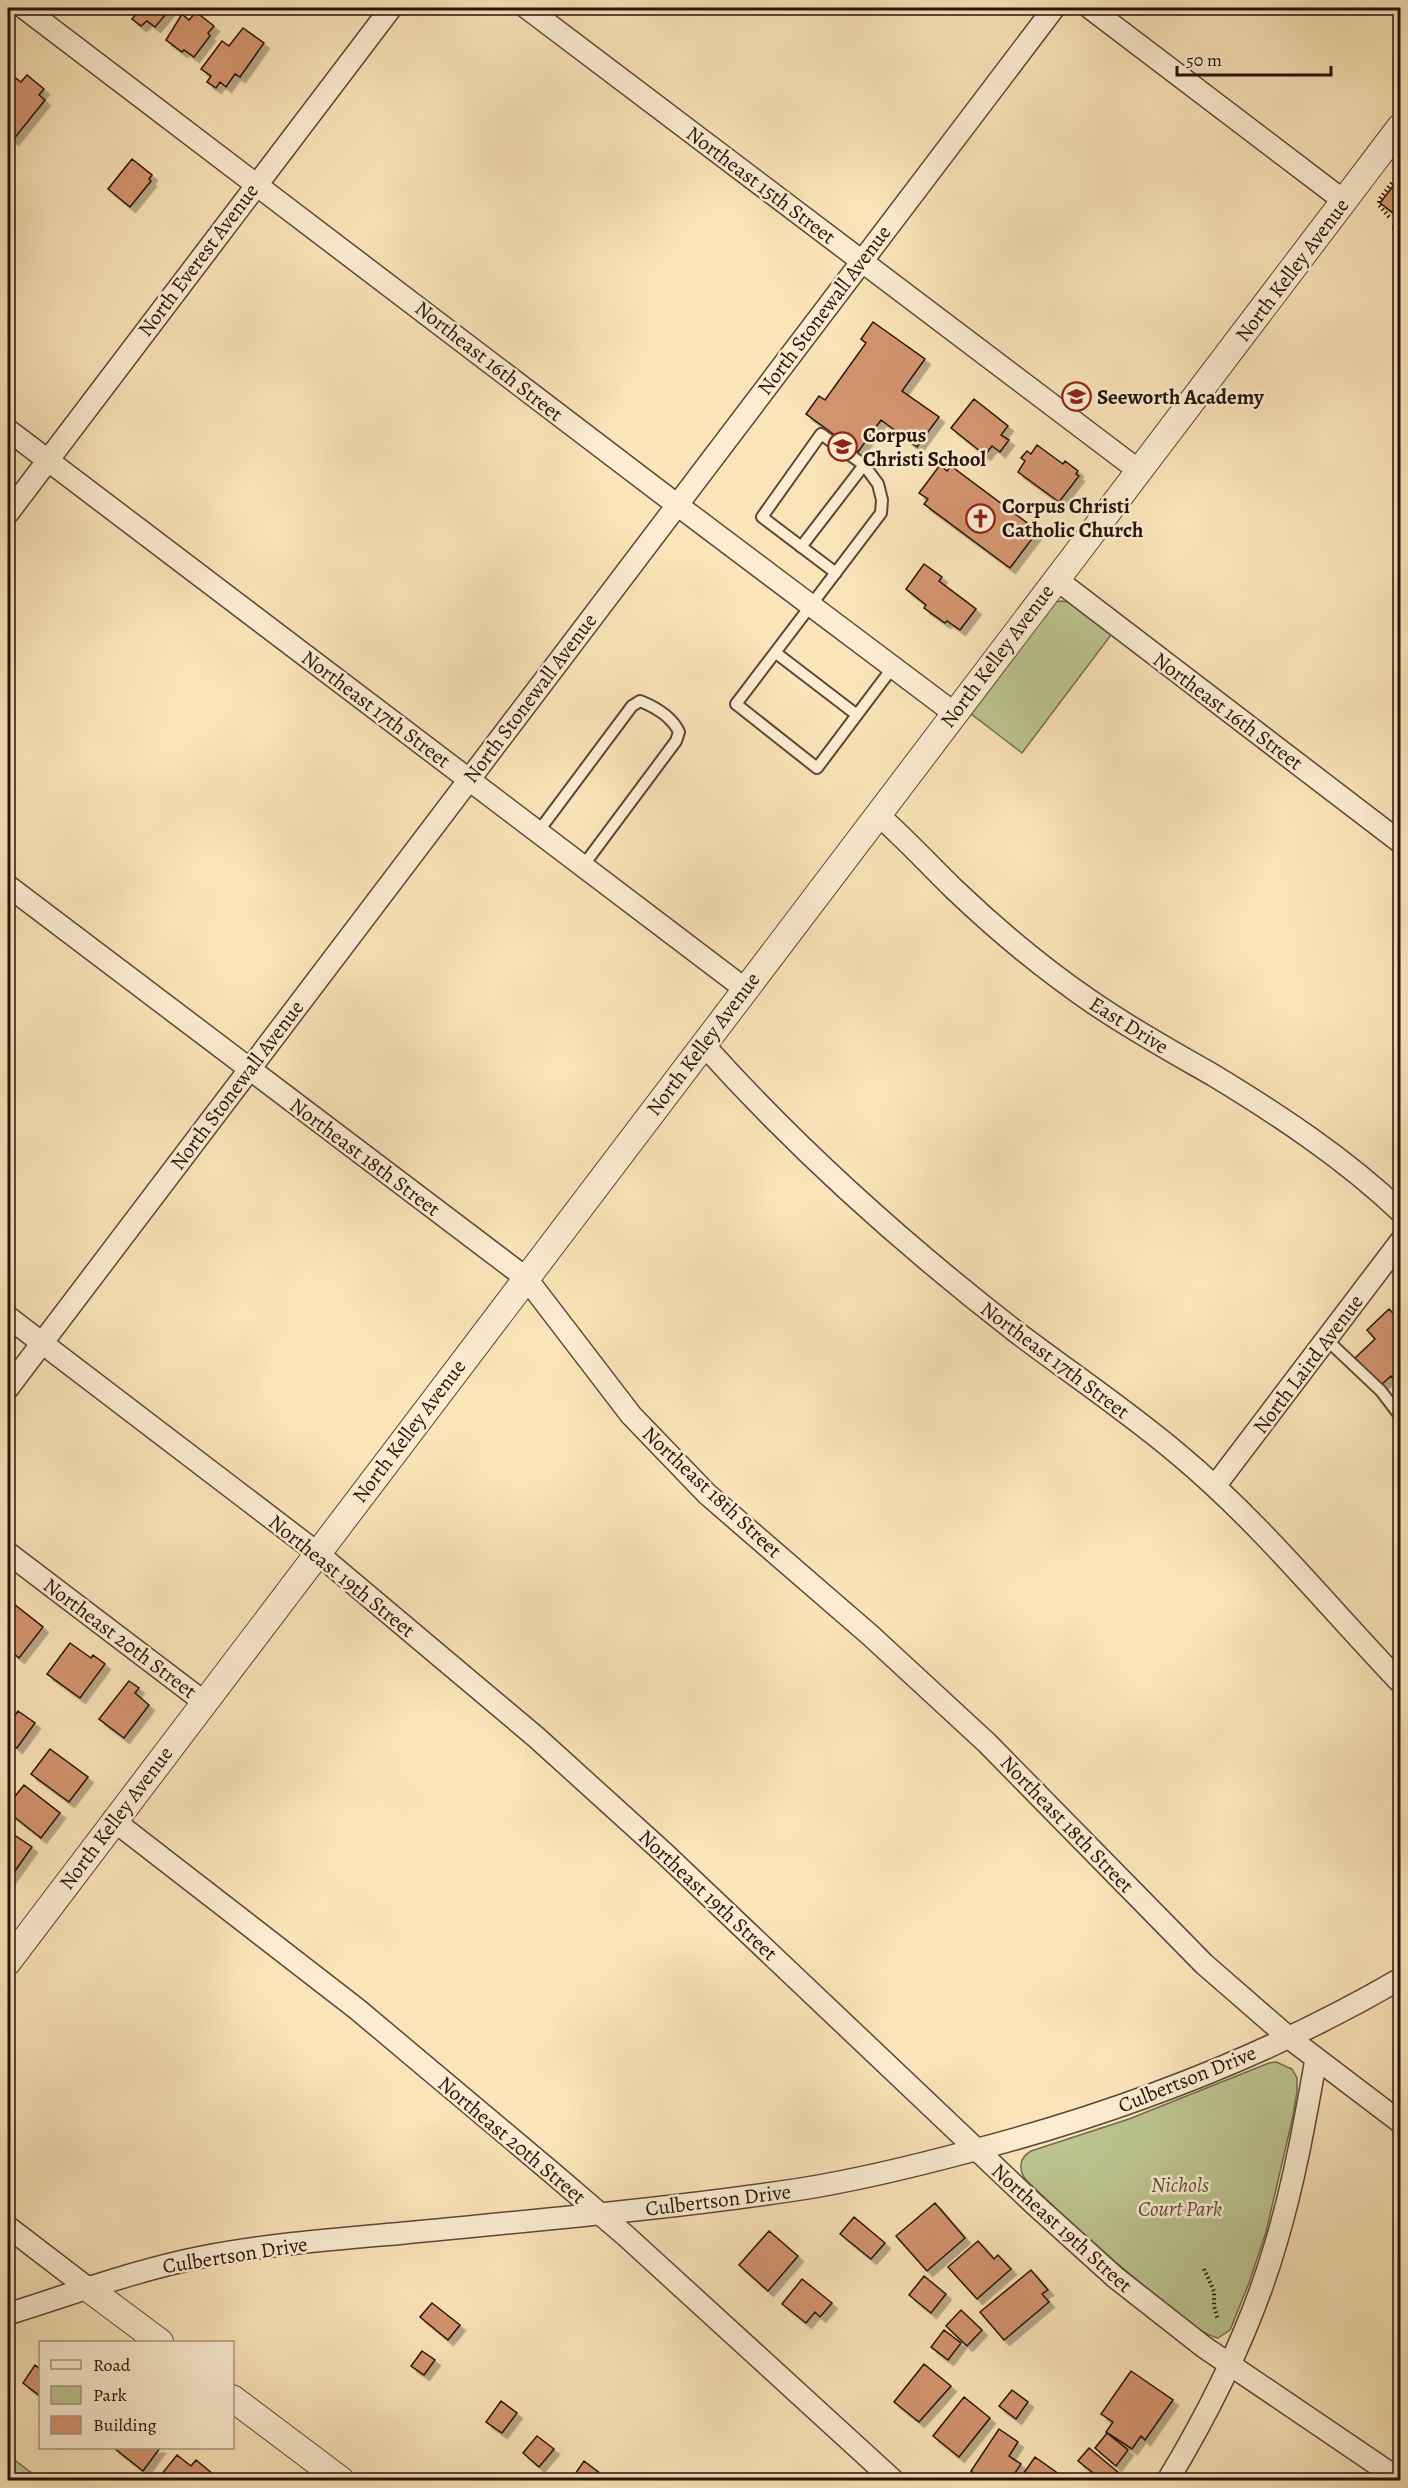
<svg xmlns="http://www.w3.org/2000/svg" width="1408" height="2488" viewBox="0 0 1408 2488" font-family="Alegreya,serif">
<defs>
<filter id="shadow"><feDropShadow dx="5.5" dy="5.5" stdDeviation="0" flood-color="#0004"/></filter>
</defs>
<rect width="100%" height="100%" fill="#fbe4b9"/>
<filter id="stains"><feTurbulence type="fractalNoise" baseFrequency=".00333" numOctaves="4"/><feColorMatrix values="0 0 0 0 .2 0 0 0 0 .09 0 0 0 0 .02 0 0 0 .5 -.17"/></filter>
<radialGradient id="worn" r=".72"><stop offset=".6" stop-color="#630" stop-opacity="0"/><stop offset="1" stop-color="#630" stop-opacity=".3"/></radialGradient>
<path fill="#bcc591" stroke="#726c4e" stroke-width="1.5" d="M1061,601L1068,602L1111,635L1022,753L970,713L1055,602Z
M1276,2062L1292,2069L1297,2078V2091L1293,2116L1266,2232L1249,2283L1230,2330L1218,2338C1201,2334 1186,2319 1172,2308C1120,2268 1072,2225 1026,2180C1018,2169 1019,2158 1031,2151L1129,2119L1269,2063Z
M8,2455L41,2480H8Z"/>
<path fill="#d49570" stroke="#27120a" stroke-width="1.5" filter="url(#shadow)" d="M129,8H171L155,27L147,21L141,26L132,19L136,14Z
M196,12L214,26L208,33L210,36L194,57L184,50L182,52L166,40L182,14L189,20Z
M243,28L264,43L240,77L235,74L226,87L220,82L216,88L207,82L211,76L201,69L222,41L229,46Z
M9,73L21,82L27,75L44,89L39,95L45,100L13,140L8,136Z
M132,159L152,175L149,179L151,181L130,207L108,189Z
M1400,177V218L1380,203Z
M873,322L925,359L902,391L939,417L917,447L881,420L858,452L806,414L819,396L825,400L866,343L861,339Z
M974,399L1008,426L1001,435L1009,440L1000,452L992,446L985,455L951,428Z
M1037,445L1063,464L1065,461L1078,471L1076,474L1079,476L1059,502L1018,472L1025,461L1021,458L1027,451L1031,454Z
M940,465L947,471L951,466L1038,531L1010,568L924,504L928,499L919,493Z
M924,564L942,577L939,581L976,609L960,630L947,621L945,623L924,608L926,605L906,589Z
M1389,1309L1399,1319L1400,1318V1386L1391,1376L1380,1386L1355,1358L1375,1339L1367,1330Z
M14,1604L43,1627L19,1658L8,1649V1612Z
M70,1643L91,1658L93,1655L105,1664L80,1698L47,1674Z
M129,1681L139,1688L135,1693L149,1705L124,1738L99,1719Z
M18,1711L35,1723L17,1748L8,1741V1726Z
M50,1749L88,1777L69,1802L31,1774Z
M24,1785L60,1813L41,1838L8,1812V1805Z
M10,1832L32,1847L10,1878L8,1876V1836Z
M935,2203L965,2238L927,2271L896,2236Z
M854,2217L885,2243L871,2259L840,2234Z
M769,2231L798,2256L768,2291L739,2265Z
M978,2241L994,2259L998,2255L1011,2269L977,2299L948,2267Z
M1031,2270L1048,2290L1042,2294L1049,2302L1004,2340L980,2312Z
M924,2276L946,2294L931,2313L909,2295Z
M802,2279L832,2303L820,2317L815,2312L806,2323L782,2304Z
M432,2303L460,2325L448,2340L420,2317Z
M961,2310L982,2330L967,2346L946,2326Z
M944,2330L961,2343L948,2360L931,2347Z
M422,2351L435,2360L424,2375L411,2366Z
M924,2364L951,2386L919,2422L894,2402Z
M35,2365L40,2369V2396L23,2383Z
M1131,2371L1173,2400L1145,2440L1141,2436L1132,2449L1106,2432L1113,2422L1101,2414Z
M1012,2390L1028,2402L1016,2419L999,2406Z
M964,2397L990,2418L959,2457L933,2436Z
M501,2401L517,2413L502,2433L486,2422Z
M999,2429L1018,2442L1009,2456L1021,2464L1011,2479L1006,2475L1003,2480H984L971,2471Z
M1107,2433L1128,2450L1116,2466L1095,2448Z
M537,2436L554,2449L539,2467L523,2453Z
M114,2448H160L143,2471Z
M1089,2448L1119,2473L1113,2480H1102L1078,2461Z
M177,2455L191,2466L196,2460L213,2474L207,2480H157Z
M1035,2457L1063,2477L1061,2480H1019Z
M584,2461L605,2477L603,2480H571Z"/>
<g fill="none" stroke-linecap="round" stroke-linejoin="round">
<defs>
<path id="service" d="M1399,227L1400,226
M801,547L864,465
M836,573L762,517L821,434L864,465L878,484L882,500L881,513L736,704L817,768L893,667
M776,653L857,715
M538,832L632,706L640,701C655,707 672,717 679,732L676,741L583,866
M1326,1339L1381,1391L1400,1416"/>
<path id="minor" d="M24,8L676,504L954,713
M527,8L1138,470
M1090,8L1344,201
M8,430L745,989
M8,513L391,8
M1056,579L1400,842
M877,814C905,838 929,865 955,890C997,930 1041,967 1089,1000C1129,1028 1171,1051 1213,1075C1279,1115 1344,1158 1400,1211
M8,886L526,1278L631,1415L707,1494L870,1635L987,1743L1204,1964L1288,2037L1400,2122
M703,1044C797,1149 903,1244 1015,1331C1069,1372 1126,1410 1178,1454C1260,1522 1327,1606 1400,1682
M8,1317L316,1552L536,1737L664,1853L1033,2203L1116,2278L1204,2347L1400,2480
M8,1388L1054,8
M1215,1486L1400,1242
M8,1553L204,1702
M113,1820L357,2009L550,2171L626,2236L893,2480
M8,2227L89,2289
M8,2314C72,2294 136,2270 202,2257C269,2244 337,2239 404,2233C536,2220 669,2209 801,2189C858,2180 915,2166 971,2151C1120,2112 1266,2057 1400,1979
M1168,2480C1212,2407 1252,2326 1276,2243C1294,2183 1305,2121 1316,2059"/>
<path id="tertiary" d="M8,1962L1400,127
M89,2289L160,2342
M232,2398L341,2480"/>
</defs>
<use href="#service" stroke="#5c4636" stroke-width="14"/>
<use href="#minor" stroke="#5c4636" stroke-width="24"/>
<use href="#tertiary" stroke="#5c4636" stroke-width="28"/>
<path stroke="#27120a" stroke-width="4" stroke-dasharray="1.5 3" stroke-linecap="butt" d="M1389,217L1379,205V200L1400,172
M1204,2269L1214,2291V2306L1218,2320"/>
<use href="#service" stroke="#fcedd2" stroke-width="10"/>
<use href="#minor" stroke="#fcedd2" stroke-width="21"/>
<use href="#tertiary" stroke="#fcedd2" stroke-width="26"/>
</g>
<defs>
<symbol id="school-ring" viewBox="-11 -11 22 22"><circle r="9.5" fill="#fcedd2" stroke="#8f2418" stroke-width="1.5"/><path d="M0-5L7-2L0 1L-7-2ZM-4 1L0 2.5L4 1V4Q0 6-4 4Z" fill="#8f2418"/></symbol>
<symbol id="church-ring" viewBox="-11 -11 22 22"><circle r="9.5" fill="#fcedd2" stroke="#8f2418" stroke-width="1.5"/><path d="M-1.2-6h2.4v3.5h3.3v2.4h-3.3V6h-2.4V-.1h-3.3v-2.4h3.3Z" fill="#8f2418"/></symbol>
</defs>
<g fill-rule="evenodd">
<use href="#school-ring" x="1060" y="380" width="33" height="33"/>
<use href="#school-ring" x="826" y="430" width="33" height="33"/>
<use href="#church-ring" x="964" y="502" width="33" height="33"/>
</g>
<g text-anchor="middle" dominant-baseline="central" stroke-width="5" stroke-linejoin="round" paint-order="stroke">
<g font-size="21" fill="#27120a" stroke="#fcedd2">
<text transform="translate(761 185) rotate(37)">Northeast 15th Street</text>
<text transform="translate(198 260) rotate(-53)">North Everest Avenue</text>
<text transform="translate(1292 270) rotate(-53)">North Kelley Avenue</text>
<text transform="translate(824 310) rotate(-53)">North Stonewall Avenue</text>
<text transform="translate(489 361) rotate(38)">Northeast 16th Street</text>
<text transform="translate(997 656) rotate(-53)">North Kelley Avenue</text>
<text transform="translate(530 698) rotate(-53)">North Stonewall Avenue</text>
<text transform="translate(376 709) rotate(37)">Northeast 17th Street</text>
<text transform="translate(1228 711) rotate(37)">Northeast 16th Street</text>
<text transform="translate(1129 1025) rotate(32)">East Drive</text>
<text transform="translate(703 1044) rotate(-53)">North Kelley Avenue</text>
<text transform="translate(237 1085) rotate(-53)">North Stonewall Avenue</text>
<text transform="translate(365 1157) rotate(37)">Northeast 18th Street</text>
<text transform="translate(1055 1360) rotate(37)">Northeast 17th Street</text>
<text transform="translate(1308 1364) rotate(-53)">North Laird Avenue</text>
<text transform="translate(409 1431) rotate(-53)">North Kelley Avenue</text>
<text transform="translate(712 1492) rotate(43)">Northeast 18th Street</text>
<text transform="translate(342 1576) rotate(39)">Northeast 19th Street</text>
<text transform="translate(120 1638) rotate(37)">Northeast 20th Street</text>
<text transform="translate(116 1818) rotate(-53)">North Kelley Avenue</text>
<text transform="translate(1067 1824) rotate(46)">Northeast 18th Street</text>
<text transform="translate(708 1895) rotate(43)">Northeast 19th Street</text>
<text transform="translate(1187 2079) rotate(-22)">Culbertson Drive</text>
<text transform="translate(512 2140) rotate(40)">Northeast 20th Street</text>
<text transform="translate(718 2200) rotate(-7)">Culbertson Drive</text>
<text transform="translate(1062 2228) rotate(42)">Northeast 19th Street</text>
<text transform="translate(235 2255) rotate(-9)">Culbertson Drive</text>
</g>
<g font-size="21" font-weight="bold" fill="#27120a" stroke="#fcedd2" text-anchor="start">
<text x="1097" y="397">Seeworth Academy</text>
<text x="863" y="435">Corpus<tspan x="863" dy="24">Christi School</tspan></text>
<text x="1002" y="506">Corpus Christi<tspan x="1002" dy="24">Catholic Church</tspan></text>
</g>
<g font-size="21" font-style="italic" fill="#5b5139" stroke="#fcedd2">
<text x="1180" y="2185">Nichols<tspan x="1180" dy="24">Court Park</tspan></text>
</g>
</g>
<rect width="1408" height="2488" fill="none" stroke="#fbe4b9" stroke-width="30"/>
<rect x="9" y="9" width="1390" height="2470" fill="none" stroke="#27120a" stroke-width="3"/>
<rect x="15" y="15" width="1378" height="2458" fill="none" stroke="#27120a" stroke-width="1.5"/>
<rect x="39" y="2341" width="195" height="108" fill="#fcedd2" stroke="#a79582" stroke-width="1.5"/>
<rect x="51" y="2360" width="30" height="9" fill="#fcedd2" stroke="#a79582" stroke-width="1.5"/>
<text x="93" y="2371" font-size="18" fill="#27120a">Road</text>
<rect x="51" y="2386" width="30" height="18" fill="#bcc591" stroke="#a79582" stroke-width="1.5"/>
<text x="93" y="2401" font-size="18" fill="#27120a">Park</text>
<rect x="51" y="2416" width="30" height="18" fill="#d49570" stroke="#a79582" stroke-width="1.5"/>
<text x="93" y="2431" font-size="18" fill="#27120a">Building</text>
<path d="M1177 66v9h154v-9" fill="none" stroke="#27120a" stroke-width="3"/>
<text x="1186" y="66" font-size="18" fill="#27120a" stroke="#fcedd2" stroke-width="4.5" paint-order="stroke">50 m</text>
<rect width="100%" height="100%" filter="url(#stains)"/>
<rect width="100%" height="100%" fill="url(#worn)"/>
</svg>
